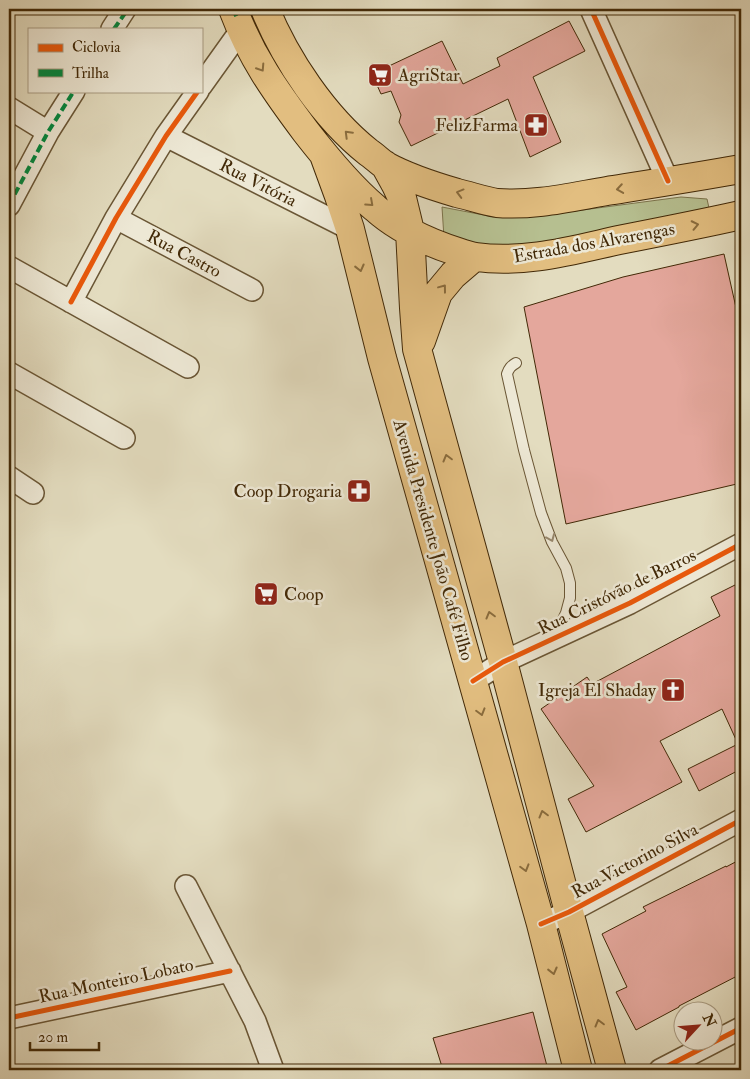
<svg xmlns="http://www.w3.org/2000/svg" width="750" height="1079" viewBox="0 0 750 1079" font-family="'IM FELL Double Pica',serif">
<rect width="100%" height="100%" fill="#e3dcbf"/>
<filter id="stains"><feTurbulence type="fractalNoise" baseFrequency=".004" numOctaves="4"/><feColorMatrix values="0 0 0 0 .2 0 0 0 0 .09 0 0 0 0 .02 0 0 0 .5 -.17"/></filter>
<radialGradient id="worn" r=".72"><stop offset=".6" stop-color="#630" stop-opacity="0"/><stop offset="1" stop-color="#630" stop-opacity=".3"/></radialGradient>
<path fill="#b6bf90" stroke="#7c744c" d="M681,197L707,199L709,208L699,212L504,251L444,238L442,207L494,217L537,216Z"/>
<path fill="#e4a79c" stroke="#422907" d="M569,21L585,51L533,77L561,142L530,157L508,99L411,146L399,122L401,115L391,91L381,94L372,74L442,41L463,84L500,66L497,58Z
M724,254L741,330V483L566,524L524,307L623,277Z
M741,582V769L699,791L688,769L738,744L722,709L660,741L682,782L586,832L568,799L594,786L541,709L587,677L592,684L720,616L711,597Z
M741,859V974L679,1006V1007L636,1030L616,992L627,987L602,934L646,911L643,907L726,866V867Z
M533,1012L548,1070H443L433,1038Z"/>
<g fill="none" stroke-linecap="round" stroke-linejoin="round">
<defs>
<path id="service" d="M516,363C511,366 509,368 507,374L524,450L541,513L552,542L566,568L570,583V598L566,613L556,634"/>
<path id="minor" d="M591,9L668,181
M112,29L125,9
M201,86L241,30
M9,108L48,132
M166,136L350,229
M9,205L48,132L74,91
M116,218L252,290
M9,267L188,367
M71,302L116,218L166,136L198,91
M9,373L124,438
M9,477L33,493
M473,681L503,662L630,603L741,544
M186,886L255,1021L273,1070
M541,924L569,912L741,820
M9,1018L230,971
M660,1070L741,1028"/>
<path id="primary" d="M233,9C251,57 276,92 306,132C327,159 349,186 375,208C397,228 430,243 458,252C464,254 470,256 476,257C524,264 573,250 619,240C660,232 701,224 741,215
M265,9C286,60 324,117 368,152C374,156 380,162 386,166C408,178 433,186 457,193C470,196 484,201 497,203C534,206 571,197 607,191C651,184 696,177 741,169
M324,155L339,196L350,229L382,358L541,924L578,1070
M385,165L396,185L402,198L410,231L414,308L417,349L503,662L569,912L612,1070
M421,341L438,293L453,275L474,257"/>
</defs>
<use href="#service" stroke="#6a5635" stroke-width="12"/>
<use href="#minor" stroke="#6a5635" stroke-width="24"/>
<use href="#primary" stroke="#422907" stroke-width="30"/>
<use href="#service" stroke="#ede8d5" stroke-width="10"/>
<use href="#minor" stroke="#ede8d5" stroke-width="21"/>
<use href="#primary" stroke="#e2be80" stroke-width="28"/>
<path stroke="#00873e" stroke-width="4" stroke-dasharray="8 4" stroke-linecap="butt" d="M233,9L237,18
M114,29L128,9
M9,205L48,132L74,91"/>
<defs>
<path id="cycleway" d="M591,9L668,181
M71,302L116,218L166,136L198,91
M473,681L503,662L630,603L741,544
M541,924L569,912L741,820
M9,1018L230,971
M660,1070L741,1028"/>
</defs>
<use href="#cycleway" stroke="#ede8d5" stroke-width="8"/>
<use href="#cycleway" stroke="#e8590c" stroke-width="5"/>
</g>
<defs><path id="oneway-chevron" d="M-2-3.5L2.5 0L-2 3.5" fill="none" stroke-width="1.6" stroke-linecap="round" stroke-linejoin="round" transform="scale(1.25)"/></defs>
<g stroke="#8a6c3d">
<use href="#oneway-chevron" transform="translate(261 68) rotate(57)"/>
<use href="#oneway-chevron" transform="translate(348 134) rotate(-135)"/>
<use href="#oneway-chevron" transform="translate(620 189) rotate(171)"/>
<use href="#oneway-chevron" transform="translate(460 193) rotate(-165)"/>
<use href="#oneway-chevron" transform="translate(370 203) rotate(42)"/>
<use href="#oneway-chevron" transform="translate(695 225) rotate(-12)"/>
<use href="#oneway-chevron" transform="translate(360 268) rotate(76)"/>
<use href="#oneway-chevron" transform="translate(443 288) rotate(-53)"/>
<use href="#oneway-chevron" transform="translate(447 458) rotate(-105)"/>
<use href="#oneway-chevron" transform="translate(490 615) rotate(-105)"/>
<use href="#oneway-chevron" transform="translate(481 712) rotate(74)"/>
<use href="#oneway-chevron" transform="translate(543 814) rotate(-105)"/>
<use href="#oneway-chevron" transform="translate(525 868) rotate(74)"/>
<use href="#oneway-chevron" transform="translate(553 971) rotate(76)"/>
<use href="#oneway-chevron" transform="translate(599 1023) rotate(-105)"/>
</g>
<use stroke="#98886e" href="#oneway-chevron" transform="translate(551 538) rotate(67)"/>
<defs>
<symbol id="supermarket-square" viewBox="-11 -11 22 22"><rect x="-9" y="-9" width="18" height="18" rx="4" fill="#8f2418" stroke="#ede8d5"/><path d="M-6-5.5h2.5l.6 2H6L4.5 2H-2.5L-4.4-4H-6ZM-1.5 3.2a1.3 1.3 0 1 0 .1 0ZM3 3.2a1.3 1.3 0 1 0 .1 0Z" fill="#fff"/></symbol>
<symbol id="pharmacy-square" viewBox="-11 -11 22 22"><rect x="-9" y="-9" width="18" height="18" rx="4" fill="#8f2418" stroke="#ede8d5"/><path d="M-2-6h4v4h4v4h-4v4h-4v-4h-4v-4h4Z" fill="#fff"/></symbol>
<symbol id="church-square" viewBox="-11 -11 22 22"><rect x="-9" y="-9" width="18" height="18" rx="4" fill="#8f2418" stroke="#ede8d5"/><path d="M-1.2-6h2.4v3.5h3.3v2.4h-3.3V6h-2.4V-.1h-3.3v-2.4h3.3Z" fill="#fff"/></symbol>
</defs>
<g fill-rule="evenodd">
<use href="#supermarket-square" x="366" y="61" width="28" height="28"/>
<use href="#pharmacy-square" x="522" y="111" width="28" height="28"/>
<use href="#pharmacy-square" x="345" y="477" width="28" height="28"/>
<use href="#supermarket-square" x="252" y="580" width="28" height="28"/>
<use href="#church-square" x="659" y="676" width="28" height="28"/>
</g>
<g text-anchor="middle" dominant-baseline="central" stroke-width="5" stroke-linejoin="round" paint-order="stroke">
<g font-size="18" fill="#422907" stroke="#ede8d5" text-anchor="end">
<text x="398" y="75" text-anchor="start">AgriStar</text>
<text x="518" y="125">FelizFarma</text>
<text x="342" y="491">Coop Drogaria</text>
<text x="284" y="594" text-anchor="start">Coop</text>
<text x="656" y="690">Igreja El Shaday</text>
</g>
<g font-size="18" fill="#422907" stroke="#ede8d5">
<text transform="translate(258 183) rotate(27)">Rua Vitória</text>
<text transform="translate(594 243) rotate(-10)">Estrada dos Alvarengas</text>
<text transform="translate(184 254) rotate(28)">Rua Castro</text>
<text transform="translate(433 540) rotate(74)">Avenida Presidente João Café Filho</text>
<text transform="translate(617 592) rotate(-26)">Rua Cristóvão de Barros</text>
<text transform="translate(635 861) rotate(-28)">Rua Victorino Silva</text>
<text transform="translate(116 981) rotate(-12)">Rua Monteiro Lobato</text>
</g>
</g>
<rect width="750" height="1079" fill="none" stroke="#e3dcbf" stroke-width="30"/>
<rect x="10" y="10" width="730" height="1059" fill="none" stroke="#422907" stroke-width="2.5"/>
<rect x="15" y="15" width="720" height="1049" fill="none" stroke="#422907"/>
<rect x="28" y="28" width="175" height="65" fill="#ede8d5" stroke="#a99c83"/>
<rect x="38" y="44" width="25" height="8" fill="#e8590c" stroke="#a99c83"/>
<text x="72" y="52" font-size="15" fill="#422907">Ciclovia</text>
<rect x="38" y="69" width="25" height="8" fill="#00873e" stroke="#a99c83"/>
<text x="72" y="78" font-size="15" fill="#422907">Trilha</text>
<g transform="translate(698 1026) rotate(64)"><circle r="24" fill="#ede8d5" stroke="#a99c83"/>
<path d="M0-4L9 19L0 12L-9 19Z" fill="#8f2418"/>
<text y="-8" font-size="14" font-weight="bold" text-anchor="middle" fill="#422907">N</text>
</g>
<path d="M30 1042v8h69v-8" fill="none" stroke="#422907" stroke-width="2.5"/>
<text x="38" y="1042" font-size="15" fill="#422907" stroke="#ede8d5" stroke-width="4" paint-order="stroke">20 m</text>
<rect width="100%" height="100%" filter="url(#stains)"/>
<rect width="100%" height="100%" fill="url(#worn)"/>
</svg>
